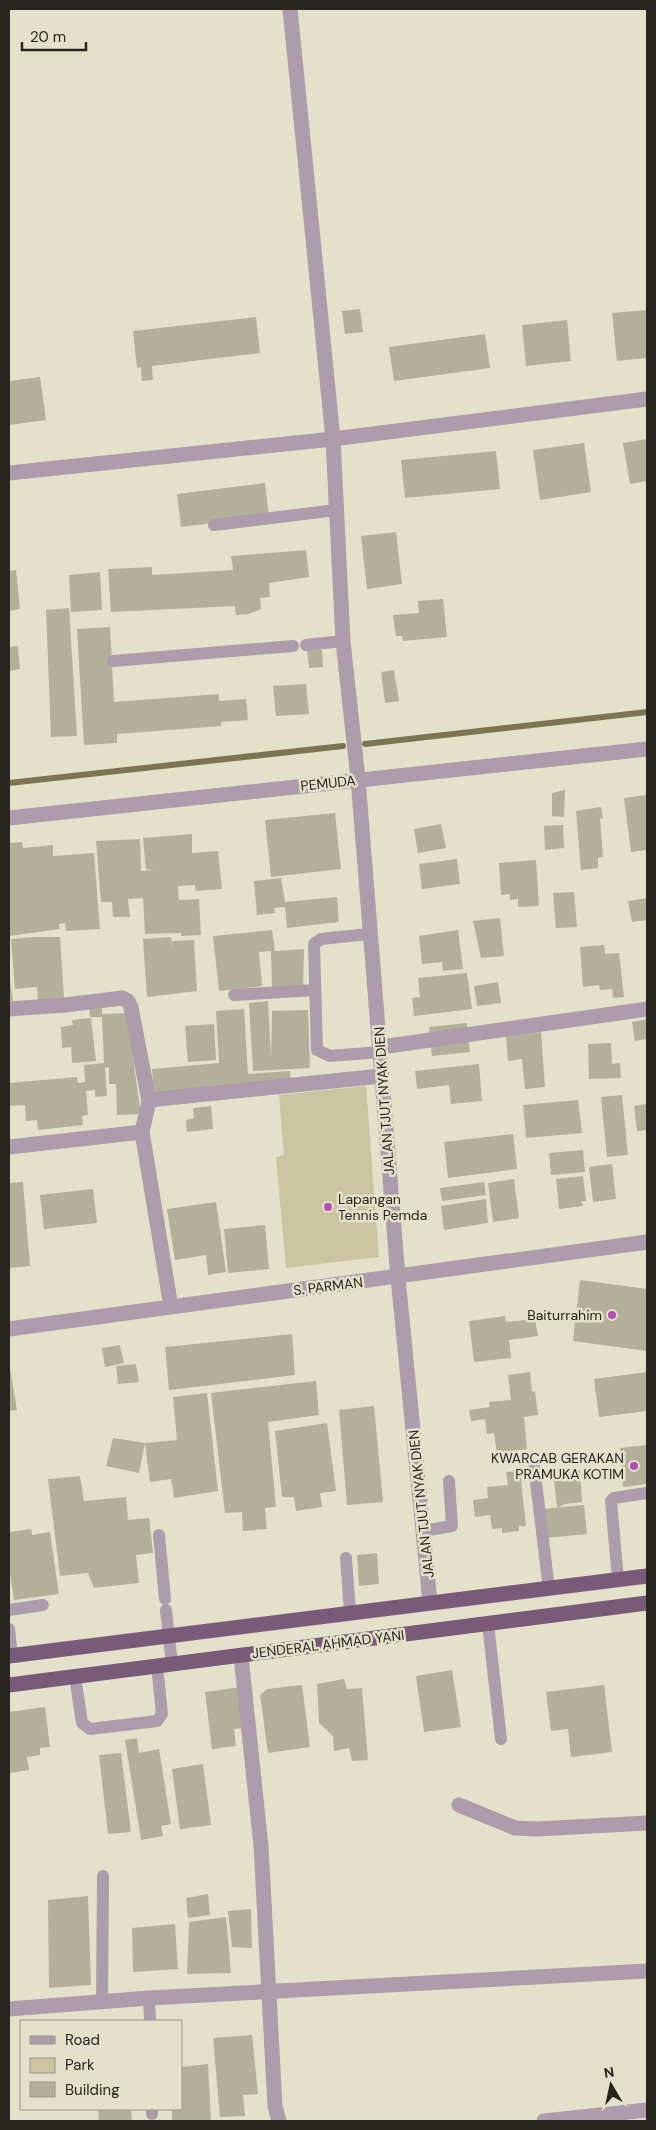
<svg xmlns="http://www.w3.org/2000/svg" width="656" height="2130" viewBox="0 0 656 2130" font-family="'DM Sans',sans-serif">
<rect width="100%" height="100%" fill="#e4e1cb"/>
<path fill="#cac4a1" d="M366,1086L379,1257L286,1268L276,1157L284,1155L279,1095Z"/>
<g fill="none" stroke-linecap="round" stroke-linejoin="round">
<path stroke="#7c7552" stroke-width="6" d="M365,744L647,712
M9,783L343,746"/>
</g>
<path fill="#b3b09a" d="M360,309L363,332L345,334L342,311Z
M647,310V358L617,361L612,313Z
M256,317L260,353L152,366L153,380L142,381L141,367L137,368L133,331Z
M567,320L571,361L526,366L522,325Z
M485,334L490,368L394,381L389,347Z
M40,377L46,420L9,425V381Z
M647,439V481L630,484L623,443Z
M584,443L591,492L540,500L533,450Z
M496,451L500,489L405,498L401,460Z
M265,483L269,516L181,527L177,494Z
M396,532L402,584L367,589L361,536Z
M306,550L309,577L269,583L270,597L260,598L261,609L249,614L236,615L235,606L111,612L108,569L152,567V575L233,570L231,556Z
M16,570L20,609L9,611V571Z
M100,572L102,610L71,612L69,575Z
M443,599L447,637L403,641L402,636H396L393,615L419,613L418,601Z
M69,608L77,736L51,737L46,610Z
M110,627L114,702L219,694V701L246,699L248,720L221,722V726L117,734V743L84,745L77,629Z
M18,646L20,669L9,671V647Z
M307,650H322L323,667L309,668Z
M394,670L399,701L385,703L381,672Z
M306,684L309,714L276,716L273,686Z
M565,790L564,817L552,816V793Z
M647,795V850L631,852L624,798Z
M601,807L603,819L600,818L603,857L598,858V868L581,870L576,811Z
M335,813L341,869L271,877L265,820Z
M441,824L446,848L418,853L414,829Z
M563,825L564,848L545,850L544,826Z
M192,834V853L218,851L222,889L196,891L195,885L178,886L179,900L199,899L201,935L181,936V933L145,934L143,898L128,899L130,917H113L112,902H101L96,841L140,839L141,871L154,870L146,869L143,838Z
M22,842L23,848L53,845V856L94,853L100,929L66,931L65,923L59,924L60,929L9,936V843Z
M457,859L460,884L422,889L419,864Z
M536,860L539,906L518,907V899L510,900V894L501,895L499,863Z
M281,878L285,902L337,897L339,922L287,928L285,907L274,908L275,913L257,915L254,881Z
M574,892L577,927L556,928L553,893Z
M647,898V920L632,922L628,901Z
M500,918L504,956L481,958L473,921Z
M272,930L275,951L304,949L303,989H272L271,951L259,952L262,986L219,991L213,936Z
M458,930L463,969L443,971L442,962L422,964L419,936Z
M34,937H60L64,999L38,1001L37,987L15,989L11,939Z
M171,937L172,949V941L194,940L197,991L147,997L143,939Z
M604,945L605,954L619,953L624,997L613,998L612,989L600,990L599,985L583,987L580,947Z
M467,973L472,1009L414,1016L412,998L420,997L418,978Z
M9,974L13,1001H9Z
M498,982L501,1003L477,1006L474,986Z
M268,1001L271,1057L272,1011L308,1010L310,1068L253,1071L249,1003Z
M102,1006V1014L131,1013L134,1066L141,1114L117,1115L116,1084H109V1067L105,1068L107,1096L95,1097V1090L86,1091L88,1115L82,1116L83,1125L38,1130L37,1120L26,1121L25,1105L9,1106V1083L77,1077L78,1083L85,1082L84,1065L104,1063L102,1017H90L89,1007Z
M244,1009L248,1074L290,1071L291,1082L154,1095L152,1069L219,1063L216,1011Z
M91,1018L96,1061L72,1063L71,1047L62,1048L61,1027L73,1025L72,1020Z
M647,1019V1039L635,1041L632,1022Z
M467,1023L470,1052L432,1056L429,1027Z
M214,1024L216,1060L188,1062L185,1026Z
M505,1024L524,1034L541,1032L545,1087L525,1089L522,1059L508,1061Z
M611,1043L612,1064L620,1063L621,1078L589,1079L588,1044Z
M479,1064L482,1101L451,1104L449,1085L417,1089L415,1071Z
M622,1095L628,1155L607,1157L601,1097Z
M578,1100L582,1133L526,1138L523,1105Z
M647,1104V1130L637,1131L634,1106Z
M211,1106L213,1129L187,1132L186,1120L194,1118L193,1108Z
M513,1134L517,1169L448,1178L444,1142Z
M583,1150L585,1172L551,1175L549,1153Z
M612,1164L616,1199L593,1202L589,1167Z
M583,1176L586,1201H581L583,1206L559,1209L556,1179Z
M514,1179L519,1218L493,1222L488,1183Z
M23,1182L30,1266L9,1268V1183Z
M484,1182L486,1195L442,1201L440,1188Z
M93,1189L97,1223L44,1229L40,1195Z
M486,1199L488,1223L444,1230L441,1206Z
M216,1202L226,1272L208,1275L206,1255L175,1260L167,1209Z
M265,1225L269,1269L228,1273L224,1229Z
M580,1280L647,1289V1351L573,1341Z
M505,1316L506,1322L535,1319L538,1336L509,1340L511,1358L474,1362L469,1321Z
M292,1334L295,1375L169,1390L165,1347Z
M120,1345L124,1363L105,1367L102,1348Z
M9,1362L17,1410L9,1411Z
M136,1364L139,1382L118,1384L116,1366Z
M530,1372L532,1392L535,1391L538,1415L524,1417L527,1449L497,1453L494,1433L487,1434L485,1419L471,1421L469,1410L490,1407L489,1402L511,1400L508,1375Z
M647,1372V1411L599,1417L594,1379Z
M316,1381L319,1415L268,1422L276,1507L265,1508L267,1529L243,1531L242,1512L225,1513L211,1393Z
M207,1393L218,1491L174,1498L171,1479L150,1482L145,1443L139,1473L106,1466L113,1438L145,1443L177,1440L173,1397Z
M374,1406L383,1502L347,1505L339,1410Z
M327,1423L336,1491L320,1493L322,1507L296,1511L294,1497H282L275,1431Z
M647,1445V1484L623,1487L620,1448Z
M553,1469L580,1470L582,1502L565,1504L557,1508Z
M520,1471L526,1526H519V1531L502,1533V1528L492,1529L490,1515L475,1517L473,1500L488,1498L487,1487L508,1485L506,1472Z
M80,1476L84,1501L126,1497L128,1520L149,1518L153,1553L136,1555L139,1583L94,1588L88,1573L60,1576L48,1479Z
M584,1505L587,1534L546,1538L543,1509Z
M31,1529L32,1535L50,1532L59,1594L14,1600L9,1567V1532Z
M377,1553L379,1584L359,1586L357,1555Z
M452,1670L461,1727L424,1732L416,1676Z
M344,1679L347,1689L362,1688L368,1760L352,1761L349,1748L334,1751L333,1736L319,1723L317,1684Z
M302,1685L310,1747L268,1753L260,1695L267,1689Z
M604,1685L612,1752L571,1757L568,1729L551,1731L546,1692Z
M241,1687L245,1728L234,1729L236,1746L212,1749L205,1692Z
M45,1707L50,1747L40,1748V1755L27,1757L29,1770L9,1773V1712Z
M137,1738L139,1753L159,1749L171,1824L161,1826L163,1836L141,1840L125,1740Z
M121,1753L131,1832L108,1834L99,1755Z
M203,1764L211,1825L180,1829L172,1769Z
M208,1894L210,1915L188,1918L186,1898Z
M88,1896L91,1985L49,1988L48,1900Z
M251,1909L252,1948L232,1947L228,1911Z
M226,1917L231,1973L187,1974L189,1922Z
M175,1924L178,1969L133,1972L132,1928Z
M252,2035L258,2094L243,2095L245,2116L220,2117L213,2038Z
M208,2064L211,2121H172V2109H181V2067Z
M98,2109H131L132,2121H99Z"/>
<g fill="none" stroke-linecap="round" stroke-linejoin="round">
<path stroke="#ad9dac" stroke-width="12" d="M214,525L336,510
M306,645L343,641
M113,661L293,646
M368,934L321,939L314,944L317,1050L330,1056L380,1052
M234,995L314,990
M534,1466L549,1589
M423,1531L452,1526L449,1481
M159,1535L165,1599
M346,1558L350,1612
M618,1579L611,1501L614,1498L647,1493
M9,1610L43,1605
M166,1610L172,1664
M488,1624L501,1739
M9,1629L12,1656
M75,1676L82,1723L90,1729L157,1721L162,1714L157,1666
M149,1998L150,2021
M102,2001L103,1876
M152,2109V2114"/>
<path stroke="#ad9dac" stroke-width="15" d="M290,9L333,439L343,641L358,779L398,1278L430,1602
M9,1009L65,1005L122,998L128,1001L131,1007L149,1101
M381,1047L647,1009
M142,1132L171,1307
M9,1147L142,1132L149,1101L158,1099L381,1076
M9,1329L647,1242
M241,1656L261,1846L275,2106L279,2121
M459,1805L515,1828L537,1829L647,1823
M9,2009L149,1998L647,1971
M544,2121L647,2110"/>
<path stroke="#ad9dac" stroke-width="15" d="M9,473L333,439L647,399
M9,818L647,749"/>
<path stroke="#795a79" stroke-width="15" d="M9,1656L647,1576
M9,1685L647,1603"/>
</g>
<g fill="#b14db3" stroke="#e4e1cb" stroke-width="2">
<circle cx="328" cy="1207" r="5"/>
<circle cx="612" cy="1315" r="5"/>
<circle cx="634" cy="1466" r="5"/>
</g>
<g text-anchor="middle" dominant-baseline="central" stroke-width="5" stroke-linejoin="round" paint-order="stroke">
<g font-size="14" fill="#27251d" stroke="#e4e1cb">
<text transform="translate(328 783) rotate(-6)">PEMUDA</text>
<text transform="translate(384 1101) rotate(-94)">JALAN TJUT NYAK DIEN</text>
<text transform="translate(328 1286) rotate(-7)">S. PARMAN</text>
<text transform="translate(421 1504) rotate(-96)">JALAN TJUT NYAK DIEN</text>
<text transform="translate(328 1644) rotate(-7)">JENDERAL AHMAD YANI</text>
</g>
<g font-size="14" fill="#27251d" stroke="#e4e1cb" text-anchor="end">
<text x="338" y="1199" text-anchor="start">Lapangan<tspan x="338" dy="16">Tennis Pemda</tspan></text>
<text x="602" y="1315">Baiturrahim</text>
<text x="624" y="1458">KWARCAB GERAKAN<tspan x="624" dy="16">PRAMUKA KOTIM</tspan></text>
</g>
</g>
<rect width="656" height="2130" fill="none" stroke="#27251d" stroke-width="20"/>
<rect x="20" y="2020" width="162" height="90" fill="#e4e1cb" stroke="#989685"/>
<rect x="30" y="2036" width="25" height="8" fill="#ad9dac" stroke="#989685"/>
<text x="65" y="2045" font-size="15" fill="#27251d">Road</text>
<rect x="30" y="2058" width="25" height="15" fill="#cac4a1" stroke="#989685"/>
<text x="65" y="2070" font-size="15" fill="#27251d">Park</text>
<rect x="30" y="2082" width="25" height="15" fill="#b3b09a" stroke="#989685"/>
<text x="65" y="2095" font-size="15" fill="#27251d">Building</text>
<g transform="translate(611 2085) rotate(351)" stroke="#e4e1cb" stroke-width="4" paint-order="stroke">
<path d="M0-4L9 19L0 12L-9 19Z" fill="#27251d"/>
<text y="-8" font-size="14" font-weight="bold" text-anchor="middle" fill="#27251d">N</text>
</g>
<path d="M22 42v8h64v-8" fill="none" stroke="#27251d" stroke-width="2.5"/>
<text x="30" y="42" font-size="15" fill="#27251d" stroke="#e4e1cb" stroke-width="4" paint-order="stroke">20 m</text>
</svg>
